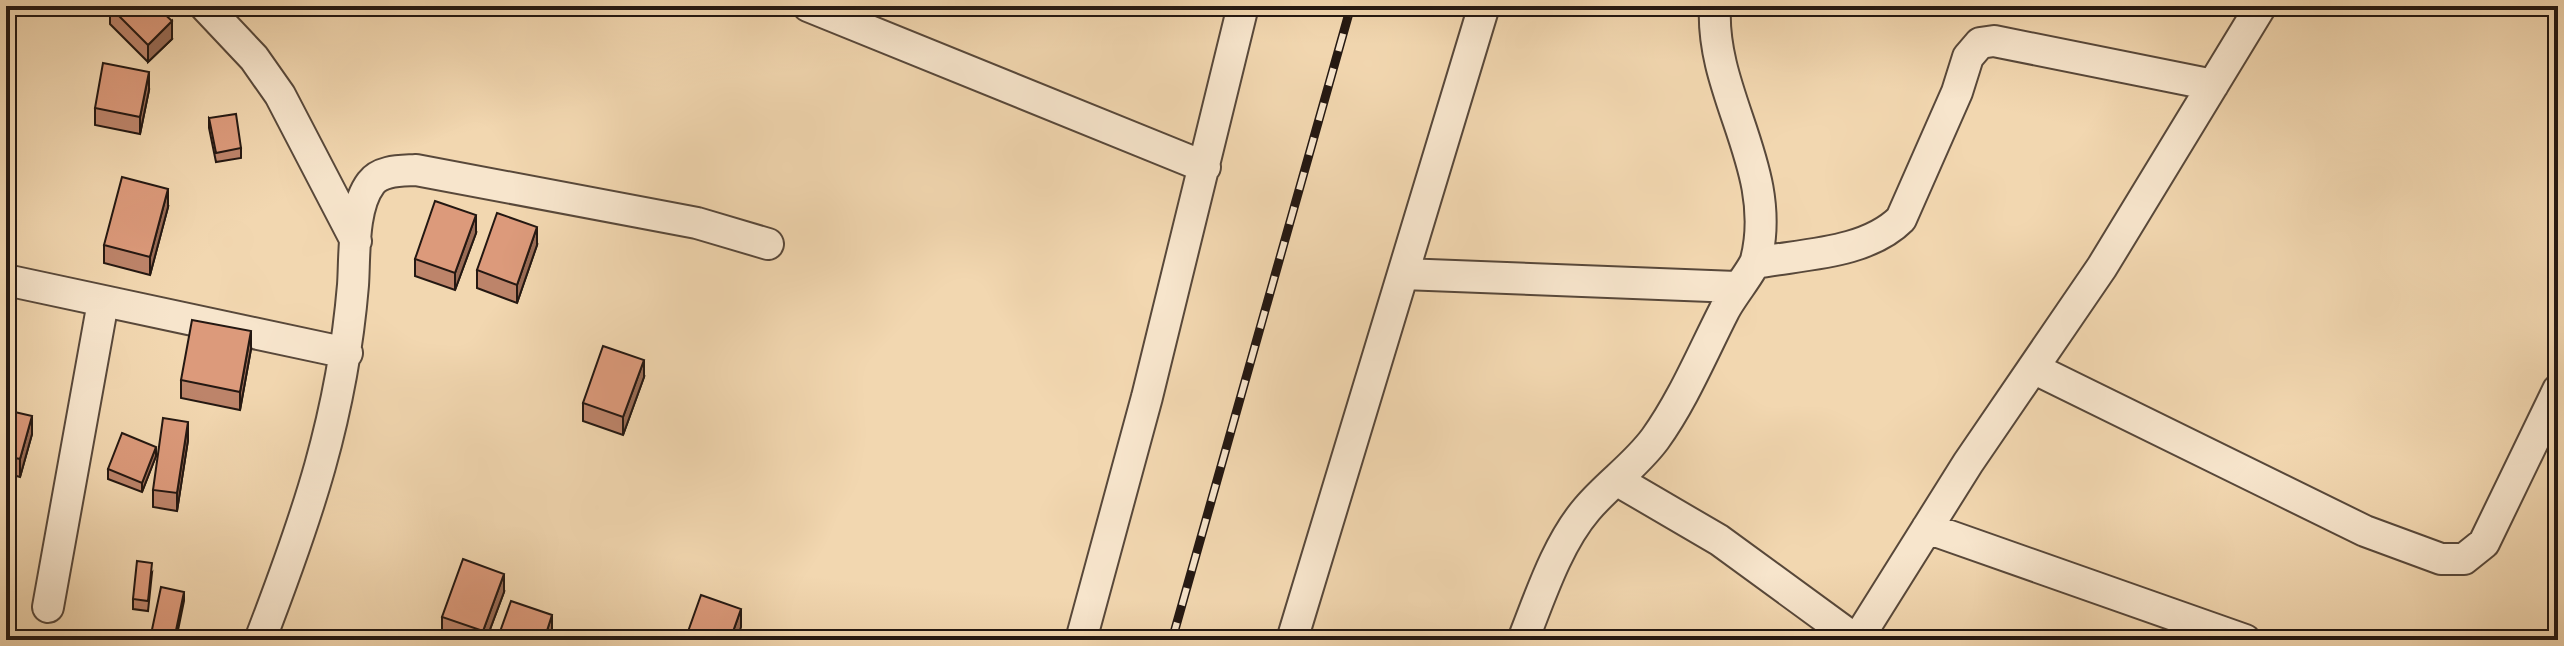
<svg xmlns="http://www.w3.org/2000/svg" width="2564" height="646" viewBox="0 0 2564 646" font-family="'Libre Bodoni',serif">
<rect width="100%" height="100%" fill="#f2d7b0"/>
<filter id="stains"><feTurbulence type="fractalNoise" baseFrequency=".0025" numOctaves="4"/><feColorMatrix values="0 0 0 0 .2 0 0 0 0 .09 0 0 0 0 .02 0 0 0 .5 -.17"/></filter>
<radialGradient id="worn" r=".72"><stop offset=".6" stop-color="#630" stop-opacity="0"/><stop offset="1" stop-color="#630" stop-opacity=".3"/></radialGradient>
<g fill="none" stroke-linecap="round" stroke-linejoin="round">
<defs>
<path id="minor" d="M205,6L254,58L280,95L356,241
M808,6L1205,167
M1755,263C1802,254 1866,254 1901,219L1957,92L1968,57L1980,43L1994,41L2213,85
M1403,274L1736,287
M6,280L347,353
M2033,368L2365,531L2441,559H2464L2484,543L2558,390
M1618,481L1719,540L1856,640
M1927,528L2245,640
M48,607L103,302
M260,640C307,518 342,417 353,285C355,256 352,208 371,183C381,170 401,171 416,170L697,223L768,244
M1081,640L1147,397L1243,6
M1292,640L1484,6
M1523,640C1540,597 1557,544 1587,509C1608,484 1635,466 1655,439C1683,400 1702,354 1724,311C1730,298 1753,270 1756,260C1779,169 1710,95 1715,6
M1857,640L1968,463L2102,267L2261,6"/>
</defs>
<use href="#minor" stroke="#58483a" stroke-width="34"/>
<use href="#minor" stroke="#f7e5cc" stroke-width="30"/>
<defs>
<path id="rail" d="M1172,640L1351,6"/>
</defs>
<use href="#rail" stroke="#241812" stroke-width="9"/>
<use href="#rail" stroke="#f7e5cc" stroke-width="6" stroke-dasharray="18" stroke-linecap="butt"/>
</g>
<path fill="#bd846a" stroke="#241812" stroke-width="2" d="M110,7L172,39L148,62L110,24Z
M149,90L140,134L95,125V108Z
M209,118L241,148V158L216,162L209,128Z
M168,207L150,275L104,263V245Z
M476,233L455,290L415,276V259Z
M537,245L517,303L477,288V270Z
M251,349L240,410L181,398V380Z
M644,377L623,435L583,421V403Z
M6,410L32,434L20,477L6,473Z
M188,440L177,511L153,507V490Z
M156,456L142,492L108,479V469Z
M152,573L148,611L133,609V599Z
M504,592L486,640H458L442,634V617Z"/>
<path fill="#9a6c56" stroke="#241812" stroke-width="2" d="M172,21V39L148,62V45Z
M149,72V90L140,134V117Z
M168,189V207L150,275V257Z
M476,215V233L455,290V273Z
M537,227V245L517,303V285Z
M251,331V349L240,410V392Z
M644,360V377L623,435V417Z
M32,416V434L20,477V459Z
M188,422V440L177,511V493Z
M156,447V456L142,492V483Z
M504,574V592L486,640H483V631Z
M184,592V601L176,640H174Z
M741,609V627L737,640H730Z
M552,615V633L550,640H544Z"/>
<path fill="#dc9a7b" stroke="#241812" stroke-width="2" d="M111,6H156L172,21L148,45L110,7Z
M103,63L149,72L140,117L95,108Z
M236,114L241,148L216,153L209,118Z
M122,177L168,189L150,257L104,245Z
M435,201L476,215L455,273L415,259Z
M497,213L537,227L517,285L477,270Z
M192,320L251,331L240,392L181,380Z
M603,346L644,360L623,417L583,403Z
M6,410L32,416L20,459L6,456Z
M163,418L188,422L177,493L153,490Z
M122,433L156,447L142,483L108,469Z
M463,559L504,574L483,631L442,617Z
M137,561L152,563L148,601L133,599Z
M161,587L184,592L174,640L150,639Z
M701,595L741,609L730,640H685Z
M511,601L552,615L544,640H497Z"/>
<rect width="2564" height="646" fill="none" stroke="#f2d7b0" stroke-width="32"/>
<rect x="8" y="8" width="2548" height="630" fill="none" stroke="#241812" stroke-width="4"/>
<rect x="16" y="16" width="2532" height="614" fill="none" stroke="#241812" stroke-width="2"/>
<rect width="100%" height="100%" filter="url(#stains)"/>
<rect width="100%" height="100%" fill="url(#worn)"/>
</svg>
